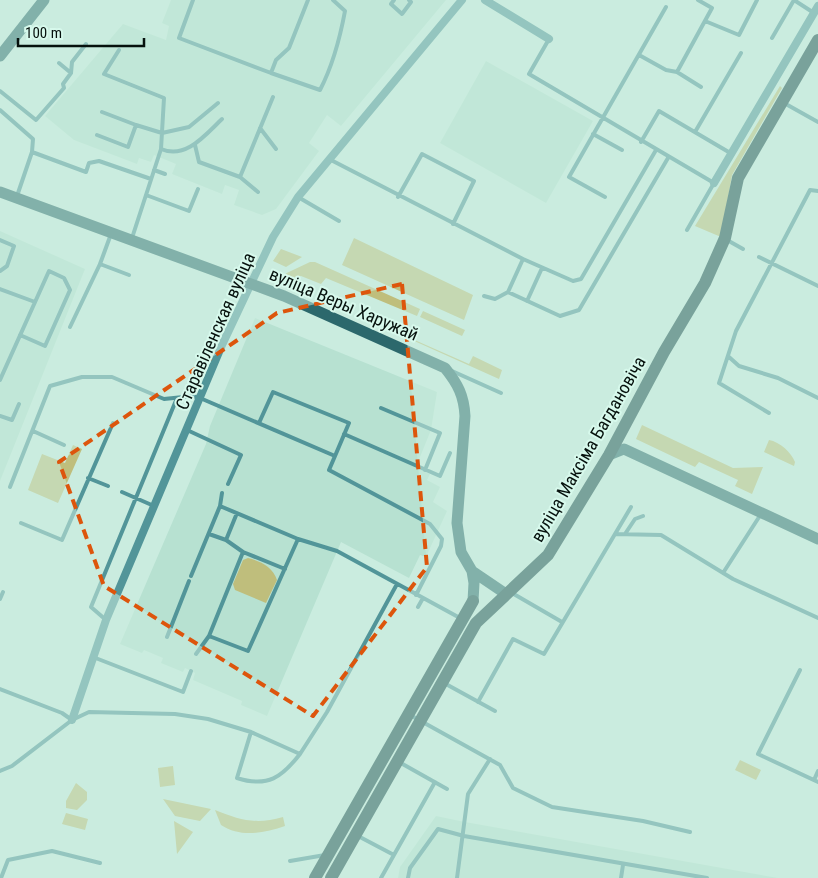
<svg xmlns="http://www.w3.org/2000/svg" width="818" height="878" viewBox="0 0 818 878" font-family="'Roboto Condensed',sans-serif">
<rect width="100%" height="100%" fill="#caecdf"/>
<path fill="#b7e1d1" d="M171,0H446L341,126L327,115L309,143L319,151L276,209L262,215L234,205L239,190L225,185L222,194L172,174L176,164L154,155L151,162L139,158L137,164L74,140L45,116L123,24L166,40L169,26L162,23Z
M486,61L593,121L546,203L440,143Z
M0,231L85,269L0,481Z
M255,318L437,392L431,430L416,467L430,474L427,480L440,487L433,502L447,511L426,557L420,555L409,578L341,542L267,716L241,705L242,701L193,680L195,673L185,668L183,672L161,663L163,658L144,650L142,653L120,644L206,444L210,426Z
M436,816L465,822L778,878H398L400,867Z"/>
<path fill="#bfbe7c" d="M780,86L782,88L732,175L721,237L695,226Z
M354,238L473,295L464,320L342,265Z
M281,249L302,257L286,267L273,261Z
M310,262H315L420,309L417,316L326,278L321,284L301,276L279,282L274,279Z
M423,311L465,330L462,336L420,317Z
M401,334L469,364L473,356L502,370L499,379L401,335Z
M642,425L733,468L763,467L752,494L735,486L738,480L699,462L695,467L636,439Z
M769,440C780,442 791,452 795,462L794,466L764,452Z
M73,445L82,449L58,503L28,490L42,454L65,463Z
M248,558C260,561 273,567 277,580L266,603L235,590L233,584L243,560Z
M740,760L761,770L756,780L735,770Z
M173,766L175,785L160,787L158,768Z
M76,783L87,792V800L77,810L66,808V801Z
M163,799L211,809L200,821L175,816Z
M215,810C240,820 256,825 283,817L285,826C264,833 241,838 221,825Z
M66,813L88,819L85,830L62,824Z
M174,821L193,832L177,854Z"/>
<g fill="none" stroke-linecap="round" stroke-linejoin="round">
<path stroke="#529599" stroke-width="4" d="M193,0L179,38L271,73L276,60L289,48L308,0
M394,0L391,4L402,14L411,2L409,0
M794,0L814,13
M705,21L739,35L757,0
M772,38L794,0
M549,39L529,74L714,183L687,230
M119,50L104,74L164,98L161,149L132,238
M639,55L666,70L677,72L712,8L698,0
M59,63L71,73
M677,72L701,87
M271,73L320,90C333,65 340,38 345,11L333,0
M0,91L36,120L64,88L63,84L71,73L72,62L86,44
M784,103L818,122
M0,110L33,139L32,152L17,196
M102,112L136,125
M260,128L276,149
M695,132L741,53
M593,134L622,150
M97,135L128,147L136,125L162,133L189,127L218,103
M641,142L659,111L732,154
M195,145L199,162L240,177L273,97
M161,149C186,160 206,134 222,119
M32,152L86,172L89,163L99,161L151,179
M329,159L523,259L508,292
M154,170L165,174
M240,177L258,192
M146,195L189,211L198,189
M298,197L339,221
M398,197L422,154L474,181L453,224
M605,197L569,177L666,7
M111,234L100,264L129,275
M0,240L14,246L7,266L0,271
M727,240L743,249
M759,257L818,286
M523,259L573,281L581,279L656,150
M0,289L35,302
M484,296L495,299L508,292L560,316L579,310L668,158
M527,301L542,268
M70,327L100,264
M729,357L739,366L778,378L818,398
M452,371L501,393
M0,380L49,271L64,278L70,290L45,346L20,335
M381,408L440,433L425,470
M769,413L719,383L736,331L810,190L818,191
M0,416L12,420L19,404
M187,430L241,455L228,484
M33,431L64,445
M344,434L440,476L450,453
M335,456L329,470L430,524L442,539L441,546L416,595
M88,478L108,486
M10,487L50,386L82,377H112L164,399L193,396L200,398L335,456L349,423L273,392L259,423
M122,492L154,506
M222,493L220,506L298,539L248,651L209,636L243,552L285,569
M21,523L62,540L113,423
M209,534L226,540L243,552
M615,534L661,535L733,579L818,618
M625,534L635,519L643,516
M298,539L337,551L460,618
M226,540L237,513
M723,573L761,514
M191,576L220,506
M512,593L562,622
M0,599L3,592
M418,607L423,598
M106,620L91,607L177,398
M167,637L189,581
M196,654L209,636
M93,657L183,692L191,671
M800,670L758,754L818,782
M444,683L495,711
M0,689L62,713L72,720
M478,702L513,639L544,654L631,507
M410,715L500,765L513,788L552,807L643,821L690,832
M251,732L237,778C268,788 282,777 300,754
M399,762L447,789
M0,771L12,766L72,720L89,712L175,714L208,719L251,732L300,754L327,712L397,584
M814,780L818,771
M358,836L394,855
M290,861L325,855
M1,878L8,860L52,851L100,863
M381,878L435,782
M408,878L410,868L438,829L464,836L707,878
M457,878L468,794L490,759
M621,878L623,865"/>
<path stroke="#529599" stroke-width="8" d="M485,0L549,39
M714,183L818,6
M72,720L106,620L222,345L273,237L298,197L462,0"/>
<path stroke="#2c686c" stroke-width="11" d="M0,56L44,0
M0,192L284,296L445,368C458,384 464,396 465,416L457,523L461,552L472,571L474,583L473,601
M609,455L624,449L818,539
M472,571L506,594"/>
<path stroke="#17484b" stroke-width="12" d="M315,878L473,601
M331,878L476,623L548,555L609,455L664,352L705,283L725,238L738,178L818,40"/>
</g>
<path d="M0 0H818V878H0ZM402,284L427,567L313,716L104,586L59,462L277,313Z" fill="#caecdf" fill-opacity=".55" fill-rule="evenodd"/>
<path fill="none" stroke="#dd550c" stroke-width="4" stroke-dasharray="10 6" stroke-linejoin="round" d="M402,284L427,567L313,716L104,586L59,462L277,313Z"/>
<g text-anchor="middle" dominant-baseline="central" stroke-width="4" stroke-linejoin="round" paint-order="stroke">
<g font-size="18" fill="#06110d" stroke="#d7f9ec">
<text transform="translate(344 304) rotate(23)">вуліца Веры Харужай</text>
<text transform="translate(215 331) rotate(-66)">Старавіленская вуліца</text>
<text transform="translate(588 449) rotate(-60)">вуліца Максіма Багдановіча</text>
</g>
</g>
<path d="M18 38v8h126v-8" fill="none" stroke="#06110d" stroke-width="2.5"/>
<text x="25" y="38" font-size="15" fill="#06110d" stroke="#d7f9ec" stroke-width="4" paint-order="stroke">100 m</text>
</svg>
